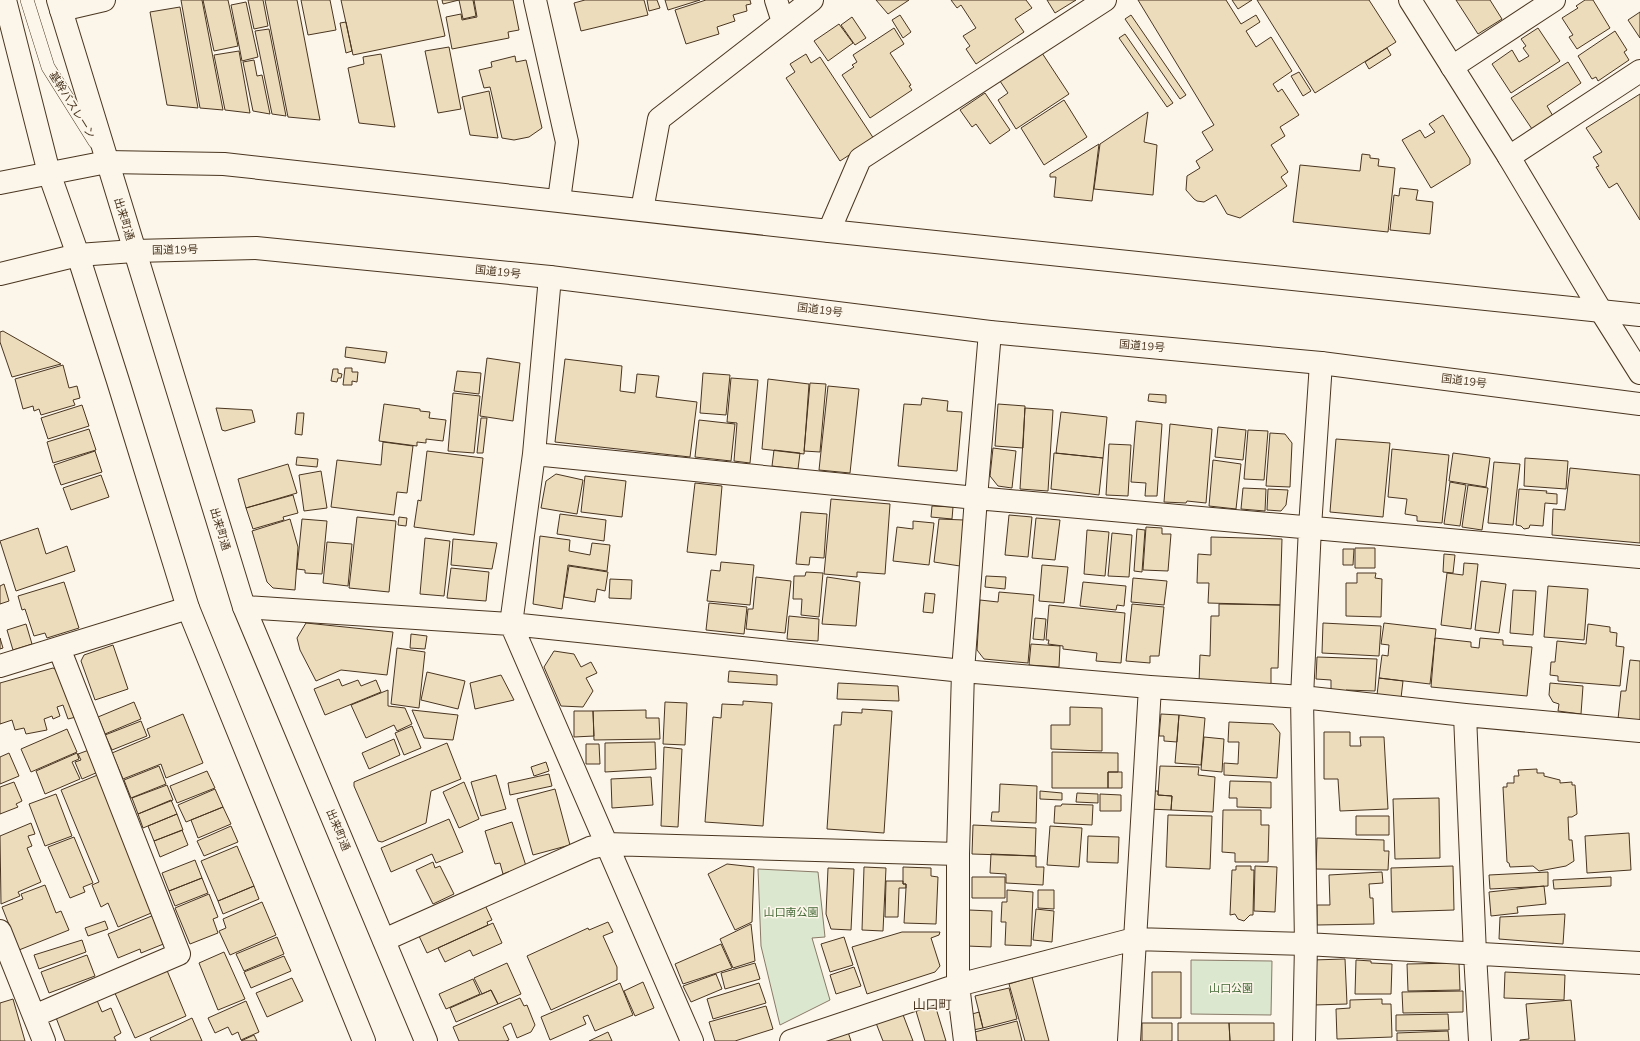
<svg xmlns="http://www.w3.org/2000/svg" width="1640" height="1041" viewBox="0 0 1640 1041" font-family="'Nunito Sans','Noto Sans JP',sans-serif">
<rect width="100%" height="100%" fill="#fbf6e9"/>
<path fill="#dce7d0" stroke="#887966" d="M758,869L818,872L825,937L812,938L830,1000L780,1025L761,946Z
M1191,960L1272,961L1271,1015L1191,1014Z"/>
<path fill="#ecdcbc" stroke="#4a3520" d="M181,0H202L223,110L200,108Z
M203,0H228L238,46L214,51Z
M248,0H263L268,26L254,29Z
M265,0H297L320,120L288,117Z
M301,0H330L336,30L308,35Z
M341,0H437L445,36L353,55Z
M442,0H473L476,16L463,19L459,0L443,4Z
M474,0H513L519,30L508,32L509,38L452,49L446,17L461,14L462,20L477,17Z
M585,0H644L648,15L581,31L574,3Z
M647,0H657L660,8L649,11Z
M665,0H700L668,10Z
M706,0H750L751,4L746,5L747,11L733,15L735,21L717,27L719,34L686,44L675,10Z
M876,0H909L888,14Z
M951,0H1026L1032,8L1015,19L1024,32L976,64L966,49L970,46L963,36L976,28L961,5L957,8Z
M1047,0H1076L1055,13Z
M1138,0H1226L1241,24L1256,15L1260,22L1246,31L1256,47L1271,37L1292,71L1273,84L1278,92L1282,89L1299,115L1280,127L1285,136L1271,145L1288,172L1281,177L1287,186L1240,218L1227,214L1216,195L1204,202L1197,201L1194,199L1186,190L1187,176L1200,168L1196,161L1213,150L1202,132L1214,125Z
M1232,0H1252L1238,9Z
M1257,0H1369L1396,42L1315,93Z
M1456,0H1490L1502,19L1478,34Z
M1585,0H1593L1610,28L1577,49L1569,37L1573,35L1562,18L1578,8L1576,6Z
M246,2L258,57L242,61L231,5Z
M180,7L198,108L167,105L150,12Z
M1640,12V38L1628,20Z
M900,15L911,32L903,38L892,20Z
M1131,15L1186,95L1180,99L1125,19Z
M852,17L866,38L855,45L841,25Z
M346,22L352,51L346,53L340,23Z
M839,24L853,43L828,61L814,41Z
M894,28L904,44L890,53L911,85L909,86L912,90L870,118L842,75L854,67L852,65L857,62L853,55Z
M1538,28L1560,61L1511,93L1492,64L1512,50L1519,62L1529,56L1523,48L1526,46L1521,39Z
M269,29L286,116L272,114L255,31Z
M1615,31L1627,50L1624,52L1629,60L1598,81L1596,77L1592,79L1578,56Z
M1125,34L1173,103L1167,107L1119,38Z
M449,47L461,109L438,113L425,51Z
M1387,48L1391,55L1369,69L1365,62Z
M239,51L250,113L225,110L214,55Z
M1042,53L1069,94L1016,129L998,100L1008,93L1000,81Z
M381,54L395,127L359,123L348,68L364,64L363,57Z
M806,54L811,63L820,57L874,139L840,161L786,78L795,72L790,64Z
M515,56L516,62L526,60L542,128L529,137L514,140L502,138L490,87L484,88L479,70L492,67L491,62Z
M254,60L257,76L262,75L270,114L253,111L243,62Z
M1568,62L1581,83L1547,106L1553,116L1532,129L1511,98Z
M1299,72L1311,91L1303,96L1291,76Z
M489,91L498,138L470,135L462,97Z
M985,93L1010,130L990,144L976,124L972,127L960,110Z
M1640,94V220L1617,183L1609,188L1596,167L1599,166L1593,157L1602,152L1586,128Z
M1064,100L1087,137L1044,165L1021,128Z
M1148,112L1144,142L1157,145L1153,195L1094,189L1100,144Z
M1443,115L1470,159V164L1431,188L1402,140L1420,130L1425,138L1435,132L1429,124Z
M1099,144L1092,201L1054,197L1056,177H1050V174Z
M1362,154L1370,155V158L1379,159L1378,166L1395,168L1388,232L1293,222L1300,165L1360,171Z
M1400,188L1418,190L1416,200L1433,202L1430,234L1390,230L1394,195L1399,196Z
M3,331L61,364L12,377L0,342V332Z
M346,347L387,352L385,363L345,357Z
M487,358L520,363L513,421L480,416Z
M565,359L622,366L620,391L635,393L637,374L659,376L656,397L697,402L690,457L555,442Z
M63,365L69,388L77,386L80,398L73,400L75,405L41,415L39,409L34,411L33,406L23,409L15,379Z
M345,368H352V372H358L357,382L352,381V385H343Z
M333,369H338V373L342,374L341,378H338L337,382L331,381Z
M457,371L481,373L479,394L454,391Z
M703,373L730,375L726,415L700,413Z
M731,378L758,380L750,463L734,461L737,423L727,422Z
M768,379L809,384L804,454L762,449Z
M810,383L826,384L820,452L804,451Z
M828,386L859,389L850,473L819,470Z
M453,393L480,396L474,453L448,451Z
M1149,394L1166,395V403L1148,401Z
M922,398L948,401L947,411L962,412L957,471L898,466L904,404L921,405Z
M384,404L420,409V411L430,412L429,418L446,420L443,441L426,439V443L417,442V446L379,441Z
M998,404L1025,406L1023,448L995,446Z
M82,405L89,426L48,439L41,418Z
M216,408L252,410L255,422L225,431L222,430Z
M1025,408L1053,410L1048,491L1020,489Z
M1061,412L1107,417L1103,458L1056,453Z
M297,413H304L302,435L295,434Z
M481,418H487L483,453H477Z
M699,420L735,424L731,461L695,457Z
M1136,421L1162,424L1157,496H1145L1146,483L1131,482Z
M1170,424L1212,429L1206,503L1187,501L1186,503L1164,502Z
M1218,427L1246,430L1243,460L1215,457Z
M89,429L96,450L53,463L47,442Z
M1248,430L1268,431L1264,480L1244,479Z
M1270,433L1285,434L1292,443L1290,487L1266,486Z
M1336,439L1390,443L1383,517L1330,512Z
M383,442L413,446L407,493L397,492L394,515L331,507L337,460L381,465Z
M1109,444L1131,445L1128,496L1106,495Z
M993,448L1016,451L1012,488L998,486L990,476Z
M1392,449L1449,455L1442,523L1417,521V516L1405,514L1407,499L1388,497Z
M774,450L800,453L798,469L772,466Z
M95,451L102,472L61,485L54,465Z
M427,451L483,458L474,535L414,527L418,500L421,501Z
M1054,453L1103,458L1099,495L1051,489Z
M1453,453L1490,458L1486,487L1449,481Z
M297,457L318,459L317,467L296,465Z
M1525,458L1568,461L1566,489L1524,486Z
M1213,460L1241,464L1236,509L1209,506Z
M1494,462L1520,464L1513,525L1488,523Z
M288,464L297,493L246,508L238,479Z
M1570,468L1640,475V543L1552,535L1553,509L1565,510Z
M321,471L327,508L304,511L299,475Z
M556,474L583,480L577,514L541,508L546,481Z
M101,475L109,497L71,510L63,488Z
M585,476L626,481L622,517L581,512Z
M1450,482L1466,485L1460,526L1444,524Z
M695,483L722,486L716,555L687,552Z
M1468,485L1488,488L1482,530L1462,527Z
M1243,488L1266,489L1265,511L1241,509Z
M1268,489L1288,490L1286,505L1281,511L1267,510Z
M1519,489L1547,491L1546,493L1557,494V504L1545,503L1543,526L1530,525L1529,528L1524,529L1521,526L1516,525Z
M293,495L298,513L283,517L284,520L253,529L246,508Z
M831,499L890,504L885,574L857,572V577L824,574Z
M932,506L953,507L952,519L931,517Z
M801,512L827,514L824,558L810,557L809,565L796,564Z
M560,514L606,520L604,541L557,534Z
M1009,515L1032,517L1028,557L1005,555Z
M357,517L396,521L389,592L349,588Z
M399,517L407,518L406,526L398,525Z
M1036,518L1060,520L1055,560L1032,558Z
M290,519L298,547L295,590L273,588L267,582L252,531Z
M302,519L327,521L322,574L305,573V570L297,569Z
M939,519L964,520L960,566L934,562Z
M913,521L934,523L929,565L893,561L897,527L913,529Z
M1146,527L1162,528V534H1171L1168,571L1143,570Z
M38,528L46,554L67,546L75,571L16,591L0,541Z
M1137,529L1145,530L1142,572L1134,571Z
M1087,530L1109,532L1105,576L1084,574Z
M1112,533L1132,535L1129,577L1108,576Z
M540,536L570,540L569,551L590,555L592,543L610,545L607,571L568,565L562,609L533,604Z
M1211,537L1282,539L1280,605L1208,603L1209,583H1197L1198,554L1211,555Z
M425,538L450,541L444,596L420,594Z
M453,539L497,543L492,569L451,565Z
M327,542L352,544L348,586L323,583Z
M1355,548H1375V568H1355Z
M1343,549H1354L1353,565H1343Z
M1444,554L1455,555L1453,573L1443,572Z
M721,562L754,565L750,605L707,601L711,570L720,571Z
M1464,563L1478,564L1471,629L1441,625L1447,573L1463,575Z
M1042,565L1068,567L1064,603L1039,601Z
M569,566L608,572L605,591L597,589L595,602L564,597Z
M451,568L489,572L486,601L447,598Z
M806,572L823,573L819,617L801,615L802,599H793L794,576H805Z
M1357,573H1376L1375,578L1382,579L1381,617L1346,616V583H1357Z
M986,576L1006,577L1005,589L985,587Z
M756,577L791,581L785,633L746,629L748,609H753Z
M827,577L860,582L856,626L822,624Z
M1133,578L1167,581L1164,605L1131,602Z
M610,579L632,580L631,599L609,598Z
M1481,581L1506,584L1499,633L1475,630Z
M64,582L79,628L47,638L45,633L34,636L25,609L22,610L18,596Z
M1083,582L1126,586L1124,606L1117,605L1116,610L1080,606Z
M4,584L9,601L0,604V586Z
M1548,586L1588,589L1584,640L1544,637Z
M1513,590L1536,591L1533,635L1510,633Z
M999,592L1034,595L1028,663L984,659L977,650L980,600L998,602Z
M925,593L935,594L933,613L923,612Z
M709,603L747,607L744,634L706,630Z
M1132,604L1164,607L1159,656H1150V663L1126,661Z
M1219,604L1280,605L1278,668H1271V685L1199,683L1200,655L1210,656L1211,616H1219Z
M1049,605L1125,613L1121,663L1096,661L1097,653L1063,649V646L1048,644L1049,640H1046Z
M789,616L819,619L818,641L787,639Z
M1035,618L1046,619L1044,640L1033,639Z
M306,623L393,632L387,675L341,670L316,681L300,650L297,638Z
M1323,623L1381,626L1379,656L1322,653Z
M1384,623L1436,629L1430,684L1379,678L1382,655L1388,656L1389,645L1381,644Z
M26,624L32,644L13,650L7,630Z
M1588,624L1610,627V632L1617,633L1616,646L1624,647L1620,686L1558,681V676L1550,675L1551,662H1555L1557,641L1586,644Z
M411,634L427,636L425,649L410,648Z
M0,638L3,648L0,649Z
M1435,638L1471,642V647L1479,648L1480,638L1503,640V645L1532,647L1527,696L1431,687Z
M1031,644L1060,646L1059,667L1029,665Z
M113,645L128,689L95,700L81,661L84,655Z
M397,648L425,652L419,708L391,704Z
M554,651L574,654L581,667L591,662L597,673L586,678L593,691L583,707L561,706L544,667Z
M1317,657L1377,659L1375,691L1346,690V693H1331V680L1316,679Z
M1630,660L1640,661V722L1618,719L1621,691H1626Z
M53,668L63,673L76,717L68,719L63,705L57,707L60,716L53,719L52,716L44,719L47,730L26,734L24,728L15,730L12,720L0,724V683Z
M729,671L777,675V685L728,682Z
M427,672L465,681L458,709L421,700Z
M501,675L514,700L475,709L470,683Z
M1379,678L1403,681L1401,698L1377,695Z
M339,679L342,686L358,680L361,686L376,680L381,692L325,715L314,689Z
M838,683L898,686L899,701L837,699Z
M1550,683L1583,686L1581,714L1558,711L1559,704L1553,702L1549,695Z
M388,690V706L405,708L412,724L397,731L394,725L366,738L351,705Z
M743,701L772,703L763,826L705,822L713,717L721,718L722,704L743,705Z
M134,702L141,719L105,734L98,717Z
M665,702L687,703L685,745L663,744Z
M1070,707L1102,708V751L1051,749V725H1070Z
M862,709L892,711L884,833L827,829L834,725H841L842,712L862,713Z
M412,710L458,715L453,740L424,738Z
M646,710V718H659L660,739L594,740L593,711Z
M574,711H593L594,736L574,737Z
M183,714L203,763L166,778L161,764L123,779L112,753L150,737L147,729Z
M1161,714L1179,715L1177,742L1164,741V736H1159Z
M1179,715L1205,718L1201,765L1175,763Z
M141,721L147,736L112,750L105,735Z
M1229,722L1273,724L1280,733L1277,778L1224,775V763L1238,764L1239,742H1228Z
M412,726L421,748L404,755L395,733Z
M67,729L77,752L31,772L21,749Z
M1324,732H1350V746H1361L1360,737H1384L1388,809L1340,811L1338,779H1324Z
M1204,737L1224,739L1222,772L1201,770Z
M394,739L400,755L369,769L362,753Z
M655,742L656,769L605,772V743Z
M447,743L461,779L431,791L426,823L382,842L378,841L354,786V782Z
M586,744H599L600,764H586Z
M664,747L682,749L678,827L661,826Z
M89,750L98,772L82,779L75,762L81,760L78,754Z
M1052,752L1118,753V772H1108V788H1052Z
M9,753L19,776L0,784V757Z
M77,753L79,759L72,762L80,779L45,794L36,771Z
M546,762L549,771L534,776L531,767Z
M159,766L166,784L131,798L124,780Z
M1160,766L1199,767L1198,775L1215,777L1213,812L1171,810L1172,796L1158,795Z
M1537,769V773H1544V776L1560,780V783L1572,782V785H1575L1577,814L1572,817H1568L1569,840H1572L1574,861L1566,866L1539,871L1533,866L1510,867L1509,863L1507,862L1503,787H1507V783H1514V776H1519L1518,770Z
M207,771L215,788L177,803L170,786Z
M1108,772H1122V788H1108Z
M100,774L156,911L118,927L108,903L101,907L92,885L99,882L61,790Z
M549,774L552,786L510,795L508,783Z
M496,775L506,809L481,816L471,782Z
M651,777L653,805L612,808L611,779Z
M1230,781L1271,782V808L1237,807V798H1229Z
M14,782L22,801L16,804L18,807L0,814V787Z
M464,782L479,819L459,828L443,792Z
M1000,784L1037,786L1036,823L991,821L992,812H999Z
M167,785L173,800L138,814L132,798Z
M215,789L223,807L186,822L178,805Z
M555,789L570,845L533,855L517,799Z
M1040,791L1062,793V800L1040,799Z
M1150,791H1158V795L1172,796L1171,810L1149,809Z
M1077,793L1098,794V803L1076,802Z
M56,794L72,836L45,846L29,804Z
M1100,794L1121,795V811H1100Z
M1439,798L1440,858L1395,859L1393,799Z
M171,800L177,814L143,828L138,814Z
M1062,804L1093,805L1092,825L1054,823L1055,806H1061Z
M223,807L231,824L198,838L191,820Z
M1223,810H1261V825H1269L1268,862H1235V853L1222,852Z
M177,814L183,830L154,841L148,826Z
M1168,815L1212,816L1210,869L1166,867Z
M1356,816H1389V835H1356Z
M449,819L463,852L436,863L432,854L391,872L381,848Z
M512,822L526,866L503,874L500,863L495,864L485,831Z
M31,823L35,834L28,836L32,846L27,848L41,882L18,892L20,896L1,904L0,836Z
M973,825L1036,828L1035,856L972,854Z
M231,826L238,842L204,856L197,841Z
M1050,826L1082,828L1079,867L1047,865Z
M182,830L188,845L160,857L154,841Z
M1629,833L1631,870L1587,873L1585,836Z
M1088,836L1119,837L1118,863L1087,862Z
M74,837L93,883L83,887L85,892L70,898L48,847Z
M1317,838L1384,840V851H1389L1388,870L1316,869Z
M237,846L254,886L218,901L201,861Z
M991,854L1036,856V867H1044L1043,885L1006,883V874L990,873Z
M195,860L202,878L169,891L162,873Z
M433,862L435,868L440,866L454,894L433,904L416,870Z
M727,864L754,867L752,922L735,930L708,874Z
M1236,866H1251V870H1254L1253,915H1250L1244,921L1238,919L1235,914L1230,915L1232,870H1236Z
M1255,866L1277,867L1275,912L1254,911Z
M1453,866L1454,910L1392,912L1391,868Z
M864,867L886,868L883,931L862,930Z
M903,867L931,868V876L938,877L936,924L904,923L906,888V884H903Z
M828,868L854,869L851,930L831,929L826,914Z
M1382,872L1383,883L1369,884L1370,898H1373L1374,924L1317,925V905H1330L1329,875Z
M1548,872V886L1490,889L1489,875Z
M972,877H1005V898H972Z
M1611,877V886L1554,889L1553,880Z
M202,878L208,893L175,906L169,891Z
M886,881H903V884H906V888H899L898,917H885Z
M45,885L56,913L61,911L69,930L19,950L2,907L23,899L21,894Z
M254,886L259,899L223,914L218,901Z
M1544,886L1546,904L1517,907L1518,913L1491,916L1489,892Z
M1007,890L1033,892L1031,946L1005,945L1006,922H1001L1002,902H1007Z
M1038,890H1054V909L1038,908Z
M209,894L218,917L213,919L218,933L190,944L175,908Z
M262,902L276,935L230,955L219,931L226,928L223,919Z
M485,905L492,920L487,922L488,925L427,953L419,936Z
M1036,909L1054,911L1052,942L1033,940Z
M969,910L992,911L991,947L967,946Z
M1565,914L1563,944L1499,939L1500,917Z
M154,915L166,943L141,953L140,949L118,958L108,934Z
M105,921L108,929L88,936L85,928Z
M608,922L613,932L603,936L617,967V980L551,1010L527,956L588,928L589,930Z
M493,923L502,943L473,956L470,950L445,962L438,948Z
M751,924L755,961L733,968L720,939Z
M902,932H940L939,935L931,938L940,966L935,972L867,994L852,947Z
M277,937L284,954L244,971L236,954Z
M844,937L853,965L830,972L821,944Z
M82,940L86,952L39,969L34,955Z
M721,944L732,968L683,984L675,964Z
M224,952L245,999L218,1010L199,963Z
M87,955L95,976L49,993L41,972Z
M284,956L291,971L251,988L244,972Z
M1345,959L1347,1004L1314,1005L1312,960Z
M1356,960L1371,961V963L1392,964L1391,994H1355Z
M507,963L521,994L498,1004L491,990L482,994L474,978Z
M755,963L760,979L725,989L721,973Z
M1459,963L1460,990L1408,991L1407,964Z
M854,967L861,986L836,994L830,975Z
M166,968L186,1016L135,1038L114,991Z
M1152,972H1181V1018H1152Z
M1505,972L1565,975L1564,1000L1504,998Z
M716,974L722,989L691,1002L683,986Z
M1032,977L1049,1041H1025L1009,984Z
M292,978L303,1001L267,1017L256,993Z
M473,979L480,994L446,1009L439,994Z
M643,982L654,1008L635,1016L624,991Z
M620,983L633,1015L595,1031L588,1015L583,1017L586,1024L550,1040L541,1017Z
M759,983L766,1003L713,1019L707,999Z
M1009,988L1017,1019L983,1028L975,996Z
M491,990L498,1004L456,1022L450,1008Z
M1463,991V1012L1403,1013L1402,992Z
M96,998L102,1012L111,1008L121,1033L114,1037L116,1041H65L55,1015Z
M520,998L524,1006L527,1005L535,1025L531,1032L517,1038L511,1023L503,1027L509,1040L506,1041H459L453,1027Z
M13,999L25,1041H0V1003Z
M1382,999V1004H1391L1392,1037L1337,1039L1336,1009L1350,1008V1000Z
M1571,1000L1575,1041H1520V1040L1529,1039L1526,1004Z
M246,1001L259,1032L241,1040L238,1032L232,1035L228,1027L215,1033L208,1018Z
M935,1005L946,1041H925L916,1011Z
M766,1006L773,1029L735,1041H715L709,1022Z
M902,1012L913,1041H883L876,1023Z
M979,1012L983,1028L973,1030L969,1015Z
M1448,1014L1449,1030L1396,1031V1015Z
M192,1018L202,1041H151L150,1038Z
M1017,1021L1022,1041H977L975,1032Z
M1142,1023H1172V1041H1142Z
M1178,1023H1229L1230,1041H1178Z
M1229,1023H1274V1041H1230Z
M1448,1031L1449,1041H1397V1033Z
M608,1032L612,1041H589Z
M848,1032L851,1041H823Z
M254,1035L257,1041H241Z"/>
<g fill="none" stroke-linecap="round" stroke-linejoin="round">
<defs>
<path id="lane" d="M27,0L48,67L95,142"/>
<path id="street" d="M535,0L567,142L559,200
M776,0L783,22
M61,10L104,0
M1452,67L1554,0
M1509,157L1640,71
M642,210L659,119L812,0
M829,231L860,159L1105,0
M550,277L534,454L511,624L692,1041
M534,454L976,498L1640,557
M244,607L511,624L963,671L1150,687L1302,697L1465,715L1640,731
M0,666L188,608
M1465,715L1475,954L1480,1041
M0,931L44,1041
M384,940L590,848L606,844L958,854
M34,1016L179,954L59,648
M791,1041L958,985L1134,939L1306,944L1640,963
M965,1041L958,985V854L963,671L976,498L990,332
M1129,1041L1150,687
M1304,1041L1306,944L1302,697L1310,527L1321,363"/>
<path id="secondary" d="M5,0L49,173L78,255L118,381L188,608L364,1041
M58,0L244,607L426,1041
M1410,0L1509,157L1601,311L1640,373"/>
<path id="highway" d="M0,183L107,162L224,164L829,231L1640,315
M0,274L78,255L134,251L256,248L550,277L990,332L1321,363L1640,404"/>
</defs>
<use href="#lane" stroke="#4a3520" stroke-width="14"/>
<use href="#street" stroke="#4a3520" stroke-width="24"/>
<use href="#secondary" stroke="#4a3520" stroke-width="24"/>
<use href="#highway" stroke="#4a3520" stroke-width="24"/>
<use href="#lane" stroke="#fbf6e9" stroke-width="13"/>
<use href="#street" stroke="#fbf6e9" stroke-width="22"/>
<use href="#secondary" stroke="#fbf6e9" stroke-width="22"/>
<use href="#highway" stroke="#fbf6e9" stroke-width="22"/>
</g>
<g text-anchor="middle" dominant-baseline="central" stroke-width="3" stroke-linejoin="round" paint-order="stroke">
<g font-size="11" fill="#4a3520" stroke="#fbf6e9">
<text transform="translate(72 105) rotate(58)">基幹バスレーン</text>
<text transform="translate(124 219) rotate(73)">出来町通</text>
<text transform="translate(175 250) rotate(-1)">国道19号</text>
<text transform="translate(498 272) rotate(6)">国道19号</text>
<text transform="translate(820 310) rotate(7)">国道19号</text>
<text transform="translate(1142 346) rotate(5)">国道19号</text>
<text transform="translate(1464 381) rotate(7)">国道19号</text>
<text transform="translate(220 529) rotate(73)">出来町通</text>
<text transform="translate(338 830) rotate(67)">出来町通</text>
</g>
<g font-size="11" fill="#436837" stroke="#fbf6e9">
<text x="791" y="912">山口南公園</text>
<text x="1231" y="988">山口公園</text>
</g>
<g font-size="13" fill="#4a3520" stroke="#fbf6e9">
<text x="932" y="1005">山口町</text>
</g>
</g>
</svg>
